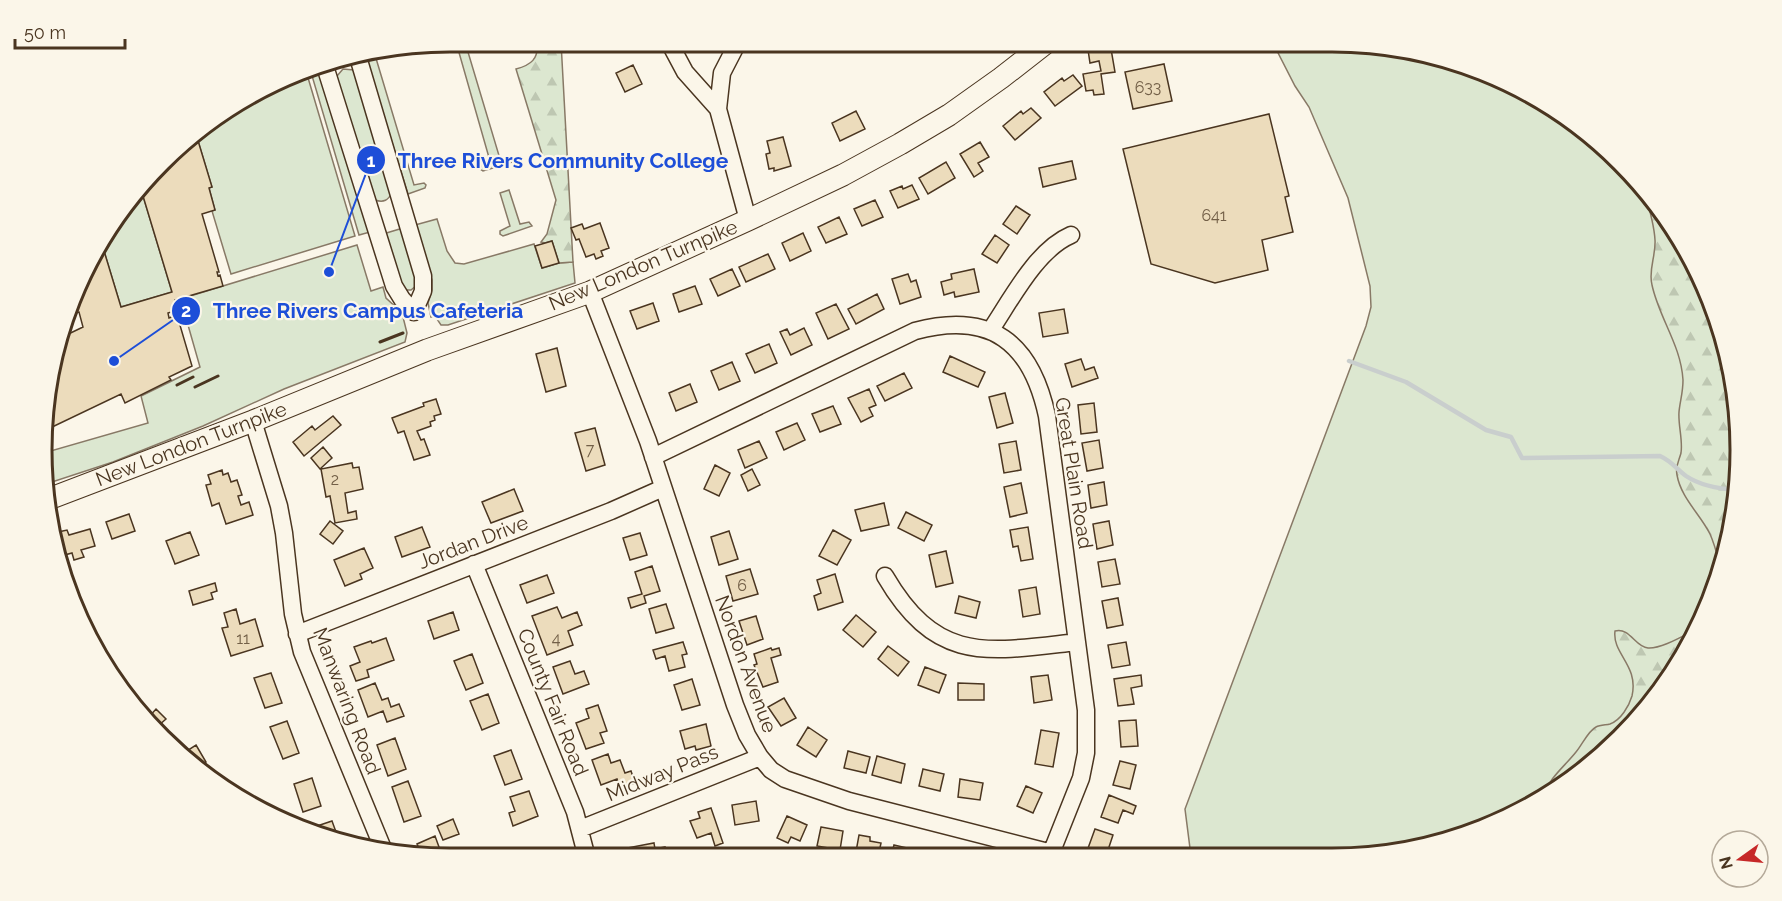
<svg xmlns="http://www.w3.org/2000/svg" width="1782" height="901" viewBox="0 0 1782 901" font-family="Raleway,sans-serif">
<defs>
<pattern id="forest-firs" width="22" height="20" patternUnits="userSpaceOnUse" patternTransform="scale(1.5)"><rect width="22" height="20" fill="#dce7d0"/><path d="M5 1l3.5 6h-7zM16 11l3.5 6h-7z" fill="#bec7b2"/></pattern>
</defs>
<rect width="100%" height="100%" fill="#fbf6e9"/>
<path fill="#dce7d0" stroke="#887966" stroke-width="1.5" d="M456,42H465L500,159L510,157L513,161L510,163L483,171L480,169L482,164L490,161Z
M1273,43H1358L1437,56L1512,84L1580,126L1638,181L1685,246L1718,319L1736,397L1739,477L1726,556L1698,631L1639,720L1580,775L1488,828L1384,856H1191L1185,809L1366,326L1371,307L1370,286L1348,198L1309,107L1295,86Z
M375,55L414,185L424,183L426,185L425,188L408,194L365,56Z
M320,64L370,232L359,235L310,69Z
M343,69L354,70L392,193C388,200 384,203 375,200L339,86L337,76Z
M306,71L355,236L231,274L212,211L215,210L209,188L212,187L196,134H194L202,127Z
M509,190L520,224L529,222L532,226L503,236L500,234V231L510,226L500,193Z
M143,196L172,292L121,307L101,241C110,225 121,205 140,200V197Z
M437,219L447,251L455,263L464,264L534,244L542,268L559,263L573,262L575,283L448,325H441L435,316L431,317L428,303L432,290V280L415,225Z
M403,228L417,285L411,290H404L383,234Z
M357,245L371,291L383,287L386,298L400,311L403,317L407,333L405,342L284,389L203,426L113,462L46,484L47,452L148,423L141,396L200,367L186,318L193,314L187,297Z"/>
<path fill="url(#forest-firs)" stroke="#887966" stroke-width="1.5" d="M537,42H561L573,262L559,263L552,241L545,243L541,242L547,234L556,200L516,69C531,65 539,59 537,42Z
M1643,187L1685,246L1718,319L1736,397L1739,477L1726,556L1721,569C1718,558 1715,545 1710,534C1700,514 1681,498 1677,475C1675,466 1679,461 1681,453C1683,440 1678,425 1679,412C1680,401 1683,393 1683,380C1681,345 1659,318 1652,285C1648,270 1656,256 1655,240C1654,222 1648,204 1643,187Z
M1699,628L1639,720L1580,775L1543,796C1550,777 1564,767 1576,752C1582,745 1588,731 1596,727C1600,725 1606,725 1610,724C1621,720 1629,706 1632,696C1639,665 1612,654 1615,631C1630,627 1635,647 1648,648C1662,649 1686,634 1699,628Z"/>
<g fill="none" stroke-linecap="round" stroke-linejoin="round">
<path stroke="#c9cecd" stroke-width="4.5" d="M1349,361L1406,382L1486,430L1511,437L1522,458L1660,456C1673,462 1676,469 1686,476C1701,486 1720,489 1737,490"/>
</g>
<path fill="#ecdcbc" stroke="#4a3520" stroke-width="1.5" d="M1087,43H1110L1115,72L1101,74L1104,94L1094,95L1093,90L1086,91L1083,74L1101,71L1099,61L1090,63Z
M1164,64L1172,101L1133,109L1125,72Z
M633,65L642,84L625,92L616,73Z
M1073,75L1082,86L1055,106L1044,92L1062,78L1064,81Z
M1031,108L1041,118L1015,140L1003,126L1021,111L1023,114Z
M856,111L865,129L840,141L832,123Z
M1269,114L1289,196L1285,197L1293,232L1262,240L1268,270L1215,283L1151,264L1123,149Z
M194,134H196L212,187L209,188L215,210L202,214L219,272H217L218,276L220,275L223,286L175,300L178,310L168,313L169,318L177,315L192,366L169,377L171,380L125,403L121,394L48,429L50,370L60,338L83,327L79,312L73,313L70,303L73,294L101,241L121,307L172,292L143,196L140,197V200L131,202Z
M783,137L791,166L774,171V168L769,169L766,154L770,153L767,141Z
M980,142L989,157L978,163L983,171L974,177L960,154Z
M1072,161L1076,179L1043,187L1039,168Z
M946,162L955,178L928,194L919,178Z
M912,185L919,199L898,208L890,191L902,186L903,189Z
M875,200L883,217L862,226L854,209Z
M1016,206L1030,215L1017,234L1003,224Z
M839,217L847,234L826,243L818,227Z
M600,223L609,248L601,251L603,256L596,259L594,254L586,257L579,239L576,240L571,228L582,224L584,229Z
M803,233L811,251L790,261L782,243Z
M995,235L1009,245L997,263L982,254Z
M552,241L559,263L542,268L535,246Z
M768,254L775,269L746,282L739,267Z
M732,269L740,286L718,296L710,279Z
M974,269L979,292L955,297L954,292L944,295L941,282L952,279L951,274Z
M908,274L911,282L916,280L921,297L900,304L892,279Z
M695,286L702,304L679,312L673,294Z
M877,294L884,309L856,324L848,309Z
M653,303L659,321L637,329L630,311Z
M836,304L849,329L828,339L816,313Z
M1064,309L1068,333L1043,337L1039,313Z
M804,328L812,345L791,355L780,332L787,329L790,335Z
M769,344L777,363L755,373L746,354Z
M557,348L566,386L546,392L536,354Z
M950,356L985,372L978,387L943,372Z
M1081,359L1085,370L1094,367L1098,378L1072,387L1065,364Z
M732,362L740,381L719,390L711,371Z
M904,373L912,388L885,401L877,386Z
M690,384L697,402L676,411L669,393Z
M869,389L876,405L869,408L873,416L861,422L848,398Z
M1005,393L1013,423L997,428L989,397Z
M436,399L441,414L434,416L435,420L430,422L431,426L417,431L421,440L424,439L430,455L414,460L404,431L398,433L392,418L424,406L423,403Z
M1094,403L1097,432L1081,434L1078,405Z
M833,406L841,424L820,432L812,414Z
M333,416L341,425L304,456L293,442L312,426L315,430Z
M797,423L805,440L784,450L776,432Z
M595,428L605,465L586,471L575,433Z
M1099,440L1103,468L1087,471L1082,443Z
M759,441L767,458L745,468L738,450Z
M1016,441L1021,470L1004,473L999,444Z
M323,447L332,458L320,469L311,458Z
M352,463L353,468L359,467L363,489L345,493L348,513L356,511L357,519L335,523L330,496L326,497L321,469Z
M715,465L730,473L719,496L704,489Z
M752,469L760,485L748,491L741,475Z
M222,470L223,475L228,473L231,482L237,480L242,495L238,496L241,505L249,502L253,515L226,524L219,503L212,506L206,485L211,484L208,475Z
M1104,482L1107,505L1091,508L1088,485Z
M1021,483L1027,513L1010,517L1004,487Z
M514,489L523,511L491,523L482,502Z
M884,503L889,525L861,531L855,510Z
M906,512L932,525L924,541L898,528Z
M129,514L135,531L112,539L106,522Z
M330,521L343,531L333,544L320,534Z
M1109,521L1113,545L1097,549L1093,524Z
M422,527L430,547L402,557L395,537Z
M1028,527L1033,559L1021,561L1018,546L1013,547L1010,530Z
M57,529L58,532L67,530L69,535L90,529L95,546L81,550L84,557L74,560L72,553L61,556L54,530Z
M833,530L851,540L837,565L819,556Z
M729,531L738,559L719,565L711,537Z
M190,532L199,555L175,564L166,541Z
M640,533L647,555L630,560L623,538Z
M364,548L373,568L360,574L362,579L345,586L334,560Z
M946,551L953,583L936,587L929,555Z
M1115,559L1120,584L1102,587L1098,562Z
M652,566L660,591L644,596L646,603L631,608L628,598L642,594L635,572Z
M750,569L758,594L733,601L726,576Z
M835,574L843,602L818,610L814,596L821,593L817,580Z
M547,575L554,593L527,603L520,585Z
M215,583L217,591L211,593L213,599L193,605L189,591Z
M1036,587L1040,614L1023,617L1019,590Z
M959,596L980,602L976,618L955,613Z
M1118,598L1123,625L1107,628L1102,601Z
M666,604L674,628L656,633L649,609Z
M557,607L562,618L577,612L582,625L568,631L573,645L547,655L532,616Z
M236,609L240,624L255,619L263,646L231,656L222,628L228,627L224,613Z
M453,612L459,630L434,639L428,621Z
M856,615L876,632L863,647L843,630Z
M756,616L763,639L747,645L739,621Z
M386,638L394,660L367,670L369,677L356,681L350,666L360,662L354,647L371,641L372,643Z
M683,642L687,654L682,655L685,667L669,671L665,656L656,659L653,650Z
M1126,642L1130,665L1112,668L1108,645Z
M888,646L909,662L898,676L878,659Z
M771,648L772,650L779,648L781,655L771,658L778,682L763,687L754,665L757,664L754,654Z
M472,654L483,683L466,690L454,661Z
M570,661L575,674L584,671L589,684L563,694L553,667Z
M925,667L946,675L939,693L918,685Z
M271,673L282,703L265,708L254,678Z
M1048,675L1052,700L1034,703L1031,677Z
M1141,675L1142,686L1131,688L1134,704L1118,706L1114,679Z
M692,679L700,705L682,710L674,685Z
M375,683L382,700L388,698L391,707L399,704L404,716L387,722L383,711L368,717L358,690Z
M958,683L984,684V700H958Z
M488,694L499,723L482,730L470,701Z
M784,698L796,718L781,726L768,707Z
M598,705L607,731L600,733L604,743L586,749L576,723L589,718L586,709Z
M156,709L166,719L158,726L173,741L170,745L161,739L147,719Z
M1136,720L1138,746L1121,747L1119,721Z
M287,721L299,753L283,759L270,727Z
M706,724L711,746L696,750L695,746L685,749L680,731Z
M808,727L827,740L816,757L797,745Z
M1041,730L1059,733L1053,767L1035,764Z
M395,738L406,769L388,776L377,745Z
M196,745L206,762L200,766L182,754Z
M511,750L522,779L505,785L494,756Z
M848,751L870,757L866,773L844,768Z
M608,754L611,763L620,760L625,773L631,771L635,783L620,788L617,779L601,785L592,760Z
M877,756L905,764L901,783L872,775Z
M1120,761L1136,765L1130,789L1113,785Z
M923,769L944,774L940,791L919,786Z
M312,778L321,806L303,812L294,784Z
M960,779L983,783L980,800L958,797Z
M408,781L421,816L404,822L392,787Z
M1026,786L1042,793L1033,813L1017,806Z
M529,791L538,816L513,826L509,813L515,811L510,797Z
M1109,795L1136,806L1133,814L1123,810L1118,823L1101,817Z
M756,801L759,821L735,825L732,805Z
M711,808L723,843L715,846L711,833L697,838L690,821L700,818L698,812Z
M787,816L807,825L800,841L791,837L788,843L777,838Z
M453,819L459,834L443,840L437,826Z
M332,821L340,843L317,835L314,827Z
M821,827L843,831L840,850L817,846Z
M1095,829L1113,835L1106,856L1087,851Z
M859,835L870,837V841L881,843L878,857H855Z
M435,836L443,858H423L417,844Z
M654,843L655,849L665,847L667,857L629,858L627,848Z
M894,845L916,850L915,857H891Z
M551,852L552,858H532V855Z"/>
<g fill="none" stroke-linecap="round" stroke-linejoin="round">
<defs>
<path id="minor" d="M669,42L685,72L718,109
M738,42L722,73L718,109L748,220
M324,63L394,286L402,299L414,312L423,291V276L358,57
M590,292L648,441L735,705L747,735L760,757L771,770L785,779L849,801L1052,853
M990,331C1011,300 1036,250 1071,235
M253,421L279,506L284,533L293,614L302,652L384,851
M653,457L915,331C991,311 1031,342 1047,416L1086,710V753L1081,778L1050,856
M474,564L575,812L587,858
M885,576C937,665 987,652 1077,642
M297,634L611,511L663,488
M580,829L760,757"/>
<path id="major" d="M46,500L253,421L427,350L590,292L748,220L843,175L900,144L949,115L1001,78L1046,43"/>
</defs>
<use href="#minor" stroke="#4a3520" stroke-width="19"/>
<use href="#major" stroke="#4a3520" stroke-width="23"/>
<use href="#minor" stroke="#fbf6e9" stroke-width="16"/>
<use href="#major" stroke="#fbf6e9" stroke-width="21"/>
<path stroke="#4a3520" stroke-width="3" d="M380,342L403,333
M177,385L193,377
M195,387L218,376"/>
</g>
<g text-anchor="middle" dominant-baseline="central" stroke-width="4.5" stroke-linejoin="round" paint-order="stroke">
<g font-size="16" fill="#725f47">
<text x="1148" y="87">633</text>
<text x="1214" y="215">641</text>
<text x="590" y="449">7</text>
<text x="335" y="479">2</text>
<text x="742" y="585">6</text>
<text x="243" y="638">11</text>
<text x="556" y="638">4</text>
</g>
<g font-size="20" fill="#4a3520" stroke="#fbf6e9">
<text transform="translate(643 265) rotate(-23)">New London Turnpike</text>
<text transform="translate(191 444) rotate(-21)">New London Turnpike</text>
<text transform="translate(1074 473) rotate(81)">Great Plain Road</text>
<text transform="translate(473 542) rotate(-21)">Jordan Drive</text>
<text transform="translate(746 664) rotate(70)">Nordon Avenue</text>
<text transform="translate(347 701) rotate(69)">Manwaring Road</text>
<text transform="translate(553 702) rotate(68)">County Fair Road</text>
<text transform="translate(662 773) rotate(-22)">Midway Pass</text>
</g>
</g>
<path d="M0 0H1782V901H0ZM450 52H1332A398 398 0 0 1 1730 450V450A398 398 0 0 1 1332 848H450A398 398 0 0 1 52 450V450A398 398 0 0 1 450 52Z" fill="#fbf6e9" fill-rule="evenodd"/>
<path fill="none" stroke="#4a3520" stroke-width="3" d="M450 52H1332A398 398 0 0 1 1730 450V450A398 398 0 0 1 1332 848H450A398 398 0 0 1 52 450V450A398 398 0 0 1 450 52Z"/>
<path fill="none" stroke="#1d4ed8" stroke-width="2" d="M329 272L371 160M114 361L186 311"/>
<g fill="#1d4ed8" stroke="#fbf6e9" stroke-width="2">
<circle cx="329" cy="272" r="6"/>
<circle cx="114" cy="361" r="6"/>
<circle cx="371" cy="160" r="15"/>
<circle cx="186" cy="311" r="15"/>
</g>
<g font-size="18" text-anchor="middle" font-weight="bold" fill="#fff">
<text x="371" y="167">1</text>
<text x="186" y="317">2</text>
</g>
<g font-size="21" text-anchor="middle" font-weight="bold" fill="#1d4ed8" stroke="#fbf6e9" stroke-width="4.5" stroke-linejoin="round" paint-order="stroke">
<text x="563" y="168">Three Rivers Community College</text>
<text x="368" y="318">Three Rivers Campus Cafeteria</text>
</g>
<g transform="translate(1740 859) rotate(255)"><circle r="28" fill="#fbf6e9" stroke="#b4a999" stroke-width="1.5"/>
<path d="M0-4.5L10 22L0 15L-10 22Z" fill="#c62828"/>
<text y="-9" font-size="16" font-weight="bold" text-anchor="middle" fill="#4a3520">N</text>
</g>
<path d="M15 39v9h110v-9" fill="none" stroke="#4a3520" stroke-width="3"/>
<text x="24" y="39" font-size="18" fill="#4a3520" stroke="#fbf6e9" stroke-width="4.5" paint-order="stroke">50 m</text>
</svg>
